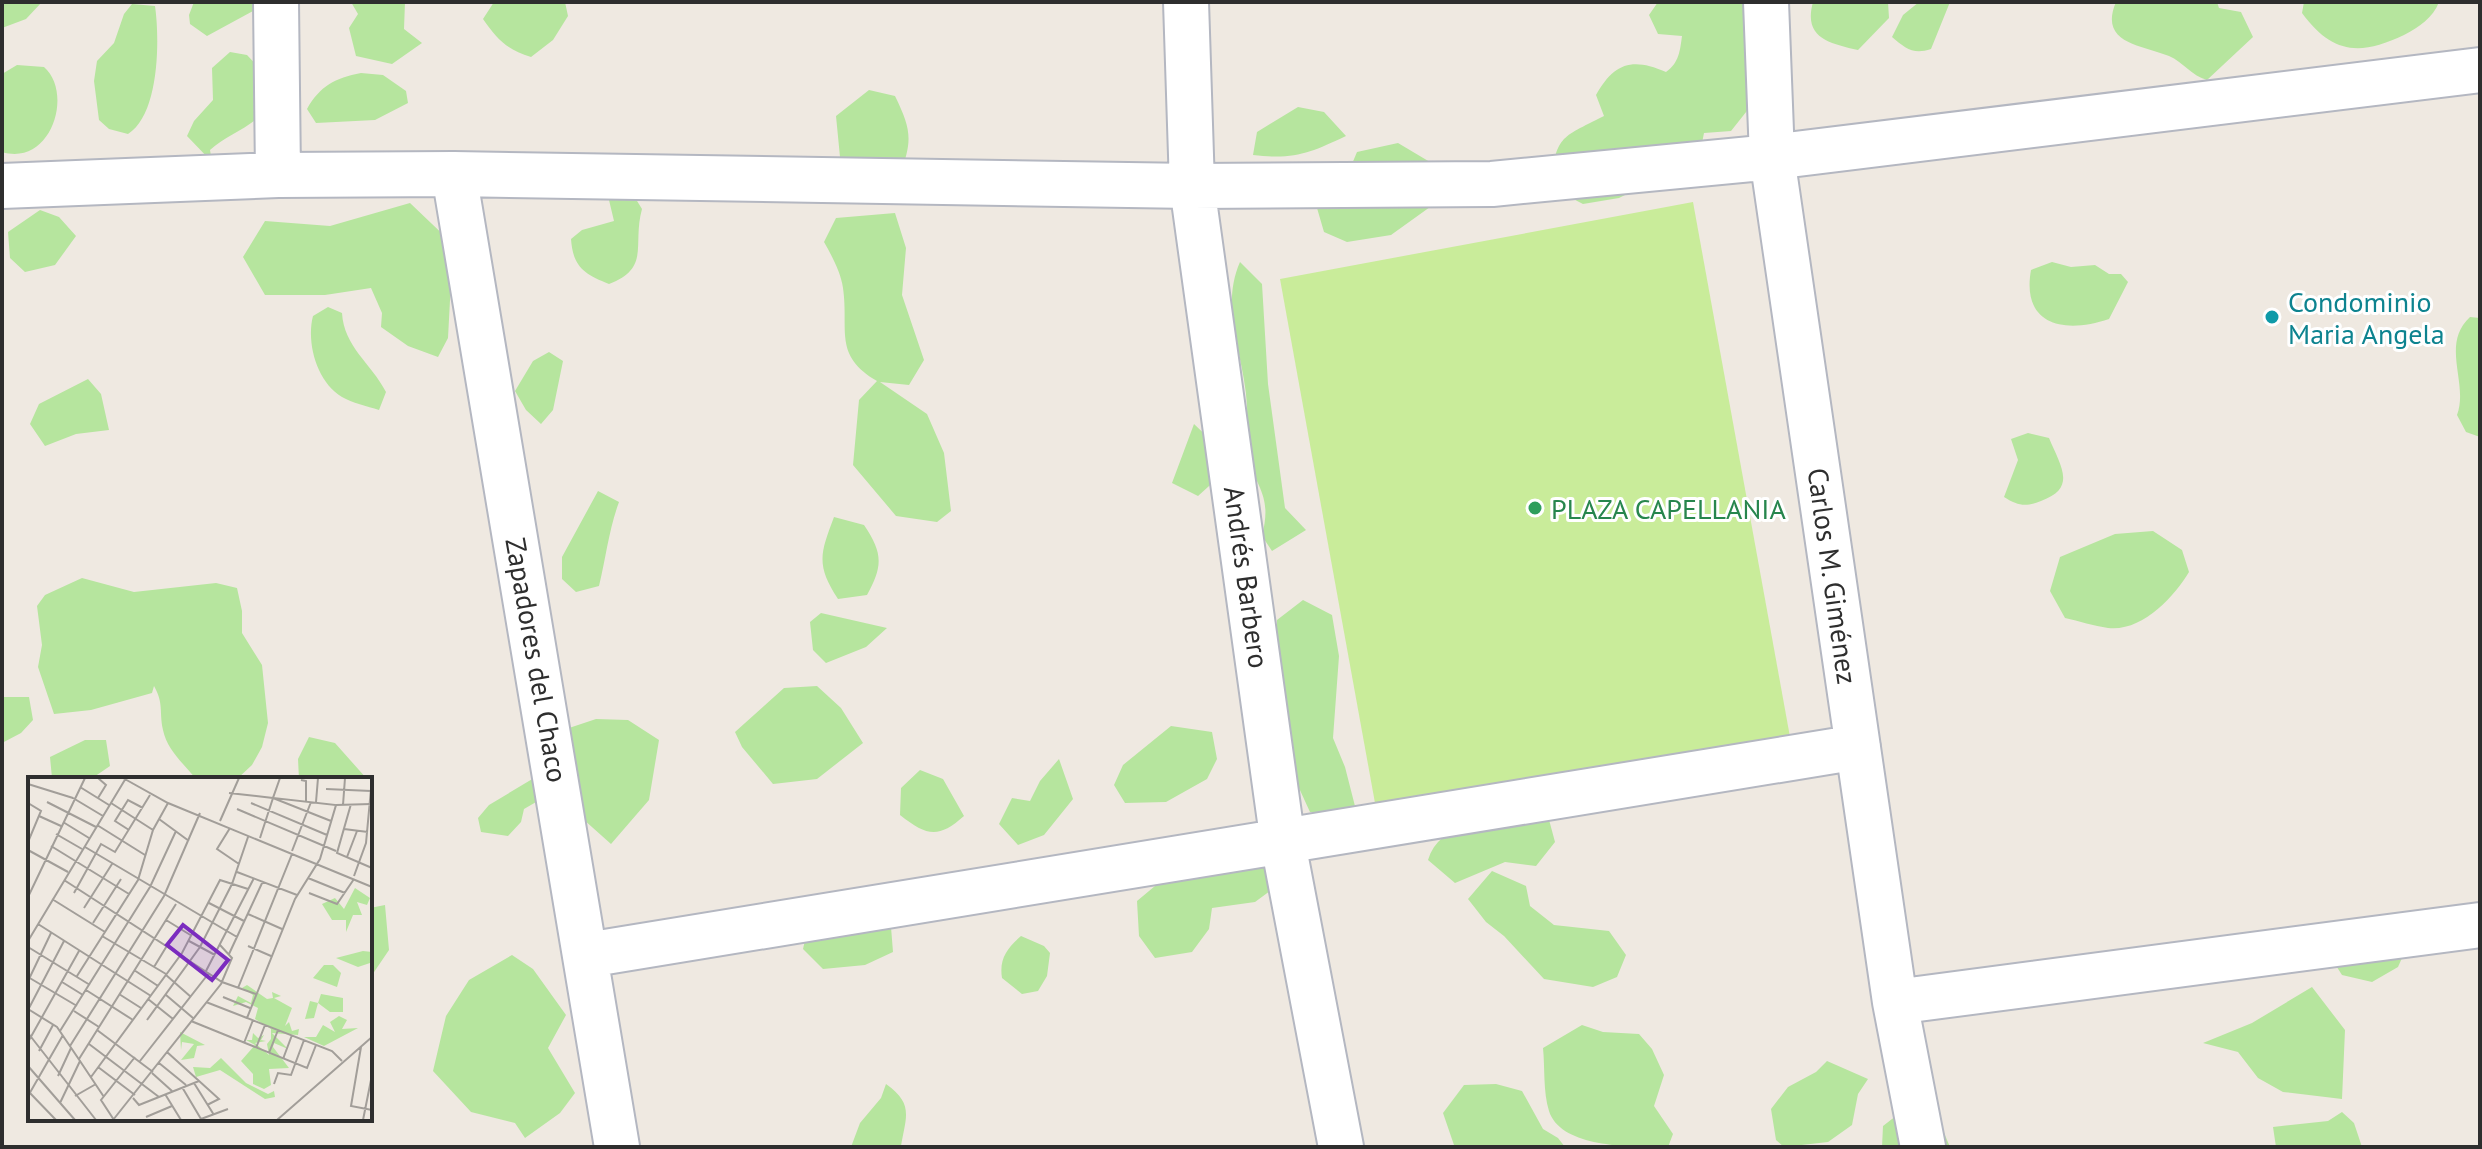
<svg xmlns="http://www.w3.org/2000/svg" width="2482" height="1149" viewBox="0 0 2482 1149" font-family="'PT Sans',sans-serif">
<rect width="100%" height="100%" fill="#efe9e1"/>
<path fill="#b6e59e" d="M2,2H42L26,19L2,28Z
M194,2H252L253,11L207,36L190,24L189,15Z
M351,2H405L404,29L422,43L392,64L356,56L349,28L358,14Z
M494,2H565L568,16L553,40L531,57C507,50 497,39 483,19Z
M1658,2H1750L1754,102L1731,131L1704,133L1699,158L1619,198L1583,204L1550,187C1557,135 1559,139 1604,116L1596,95C1614,63 1632,57 1666,72C1679,63 1680,51 1682,36L1658,34L1649,15Z
M1813,2H1888L1889,18L1858,50C1829,43 1803,38 1813,2Z
M1919,2H1950L1931,49C1913,55 1905,48 1892,37L1903,15Z
M2116,2H2217L2219,8L2241,12L2253,37L2207,80C2192,76 2183,62 2169,56C2143,45 2098,44 2116,2Z
M2304,2H2439C2433,18 2419,27 2404,35C2360,56 2332,54 2302,13Z
M132,4L155,6C160,41 159,115 128,134L109,129L99,120L94,81L97,61L114,43L124,14Z
M230,52L247,55L262,71L259,117C244,130 224,137 210,150L212,162L187,136L194,121L213,100L212,68Z
M17,65L44,67C74,93 51,167 2,152V74Z
M361,73L383,75L406,91L408,103L375,120L316,123L307,109C320,86 335,78 361,73Z
M869,90L895,96C911,129 913,140 900,174L864,178L840,157L836,116Z
M1298,107L1324,112L1346,136C1310,153 1294,160 1253,155L1257,132Z
M1398,143L1440,168L1430,207L1391,235L1347,242L1324,232L1317,208L1349,171L1357,152Z
M623,190L634,196L642,209C632,245 651,268 609,284C584,274 573,267 571,239L582,230L614,221L609,200Z
M410,203L453,244L448,338L438,357L408,346L381,327L382,313L371,288L325,295H265L243,257L265,221L330,226Z
M40,210L59,217L76,236L55,265L25,272L10,258L8,232Z
M895,213L906,248L902,295L924,360L909,385L880,382L927,414L944,453L951,511L937,522L896,516L853,465L859,400L877,381C833,355 849,331 843,288C841,273 832,256 824,242L836,218Z
M1240,262L1262,284L1268,384L1285,508L1306,530L1272,551L1262,536C1272,496 1258,491 1247,455C1242,440 1248,421 1247,406C1245,356 1219,310 1240,262Z
M2052,262L2071,267L2095,265L2109,274H2121L2128,282L2109,319C2065,334 2021,326 2031,270Z
M328,307L342,313C344,347 371,363 386,392L379,410C367,406 352,403 342,397C317,382 306,343 313,316Z
M2470,317L2480,318V437L2466,432L2457,415C2469,383 2440,345 2470,317Z
M549,352L563,361L553,410L541,424L526,410L515,391L533,361Z
M88,379L101,394L109,430L76,434L45,446L30,424L39,404Z
M1194,424L1216,445L1219,477L1198,496L1172,483Z
M2028,433L2049,438C2060,465 2078,488 2041,501C2026,507 2018,506 2004,497L2018,460L2011,439Z
M598,491L619,502C609,529 606,557 599,586L576,592L562,579V557Z
M834,517L864,525C883,553 883,566 867,595L838,599C816,565 820,554 834,517Z
M2153,531L2182,550L2189,572C2174,597 2142,632 2108,628C2094,626 2079,621 2065,618L2050,591L2060,557L2115,534Z
M82,578L134,592L216,583L237,588L242,611V633L262,665L268,723L262,747L252,765L237,779H196C184,764 167,750 163,730C159,711 164,704 154,686L152,693L91,710L54,714L38,667L42,645L37,606L45,595Z
M1303,600L1332,615L1339,656L1333,738L1345,767L1357,814L1310,812L1277,740V620Z
M821,613L887,628L866,647L826,663L813,650L810,622Z
M817,686L841,708L863,743L817,779L773,784L742,747L735,732L784,688Z
M2,697H29L33,720L21,733L2,743Z
M596,719L628,720L659,740L649,800L611,844L574,811L557,732Z
M1171,726L1212,732L1217,759L1207,779L1166,802L1125,803L1114,785L1123,765Z
M309,737L335,743L367,779H299L298,759Z
M85,740H106L110,766L91,779L52,778L50,757Z
M1059,759L1073,799L1044,835L1018,845L999,824L1012,798L1030,801L1040,781Z
M920,770L943,779L964,816C938,839 927,836 900,815L901,788Z
M534,778L543,798L524,809L521,822L508,836L481,832L478,818L489,805Z
M1548,816L1555,842L1536,866L1505,862L1455,883L1428,860C1442,814 1510,820 1548,816Z
M1265,836L1274,888L1255,902L1212,908L1209,929L1192,952L1155,958L1139,936L1137,901L1155,886L1196,875Z
M1492,871L1526,886L1530,906L1554,925L1609,931L1626,955L1617,977L1593,987L1544,979L1504,936L1486,922L1468,899Z
M385,905L389,950L370,978V908Z
M808,927H891L893,952L865,965L823,969L803,949Z
M1021,936L1044,946L1050,953L1047,976L1038,991L1022,994L1002,978C999,959 1007,948 1021,936Z
M2405,951L2398,967L2372,982L2342,975L2333,961Z
M512,955L533,969L566,1015L548,1048L575,1093L560,1113L525,1138L515,1123L471,1112L433,1071L446,1016L469,980Z
M2312,987L2345,1030L2342,1099L2283,1092L2258,1078L2238,1052L2203,1043L2252,1023Z
M1582,1025L1603,1032L1639,1034L1652,1049L1664,1075L1654,1106L1673,1134L1668,1147C1635,1147 1561,1149 1549,1111C1543,1092 1545,1067 1543,1048Z
M1827,1061L1868,1079L1858,1094L1852,1125L1828,1142L1784,1147L1776,1140L1771,1109L1788,1087L1816,1072Z
M886,1084C914,1104 906,1116 901,1146L851,1147L860,1123L881,1098Z
M1496,1084L1522,1091L1543,1129L1558,1138L1565,1147L1454,1145L1443,1113L1464,1085Z
M1910,1105L1939,1121L1950,1147H1882L1883,1126Z
M2342,1112L2354,1123L2362,1147H2276L2273,1127L2328,1121Z"/>
<path fill="#c9ec9a" d="M1693,202L1790,737L1377,814L1280,279Z"/>
<g fill="none" stroke-linecap="round" stroke-linejoin="round">
<defs>
<path id="minor" d="M276,2L278,175
M1186,2L1192,186L1283,843L1341,1147
M1766,2L1772,157L1895,1002L1923,1147
M454,174L617,1147
M2,186L278,175L454,174L1192,186L1492,184L1772,157L2480,70
M587,955L1858,747
M1895,1002L2480,925"/>
</defs>
<use href="#minor" stroke="#b4b7c1" stroke-width="48"/>
<use href="#minor" stroke="#fff" stroke-width="44"/>
</g>
<circle fill="#0f9aa8" stroke="#fff" stroke-width="3" cx="2272" cy="317" r="8"/>
<circle fill="#2e9e5b" stroke="#fff" stroke-width="3" cx="1535" cy="508" r="8"/>
<g text-anchor="middle" dominant-baseline="central" stroke-width="6" stroke-linejoin="round" paint-order="stroke">
<g font-size="28" fill="#0d838f" stroke="#fff" text-anchor="start">
<text x="2288" y="301">Condominio<tspan x="2288" dy="32">Maria Angela</tspan></text>
</g>
<g font-size="28" fill="#27864d" stroke="#fff" text-anchor="start">
<text x="1551" y="508">PLAZA CAPELLANIA</text>
</g>
<g font-size="28" fill="#2e2e2e" stroke="#fff">
<text transform="translate(1833 576) rotate(82)">Carlos M. Giménez</text>
<text transform="translate(1247 577) rotate(82)">Andrés Barbero</text>
<text transform="translate(537 660) rotate(80)">Zapadores del Chaco</text>
</g>
</g>
<g transform="translate(28 777)">
<rect width="344" height="344" fill="#efe9e1"/>
<path d="M327,111L342,121L339,128L329,125L334,138H325L318,155V143H304L294,127L307,121L316,132ZM335,174L344,175L342,186L330,190L308,181ZM296,188H305L313,196L309,210L285,201ZM219,208L239,222L245,221L244,215L253,219L246,221L264,231L257,249L261,245L264,254L271,252L270,258L244,256L260,272L246,266L245,270L261,291L241,292L243,308L236,312L225,307V297L213,284L227,268L218,263H224L225,256L230,261L236,258L233,263L238,264L227,266L241,278L239,267L243,262V252L227,242L230,231L218,225L205,229L210,219L223,226L225,218L214,211ZM293,217L315,221V235H302L290,226L286,241L277,242L282,224L290,226ZM311,239L319,243L314,252L330,251L296,269L276,260H288L295,248L307,255L302,245ZM152,255L177,268L169,269L166,281L153,283L166,267L154,265L153,273ZM193,281L218,306L240,317L246,314L247,320L237,322L192,293L168,300L165,290L182,291Z" fill="#b6e59e"/>
<path fill="none" stroke="#a29e99" stroke-width="2" d="M95,1L140,26L344,110M252,1L245,21L308,28L292,82L267,122L219,241L304,274L314,284M273,3L278,4V24M0,7L45,21M52,10L81,28M298,12L343,14M201,16L245,21L303,44M45,21L75,39M70,21L78,8L70,1M19,25L68,50M288,25L290,1M0,26L13,34L0,65M83,26L125,53M223,26L299,58M323,27L309,76L344,91M308,28L343,27M315,28L317,1M209,32L308,74M11,39L33,49M131,42L161,64M192,44L211,1M35,45L61,61M69,48L117,78M202,51L189,72L211,87M316,52L340,55M101,53L87,44L100,23L115,31M28,57L54,72M232,61L245,21M23,69L101,117M57,70L209,160M0,73L40,95M264,74L283,25M319,80L329,54M209,95L269,118M326,99L338,66L344,1M280,101L317,116M36,103L194,205L228,217M46,116L73,67L87,75L122,18M281,116L309,127L326,102M0,120L57,1M24,122L77,155M181,126L216,144M56,131L84,87M220,137L254,152M138,143L164,159M65,146L93,102M10,147L123,219M74,159L138,197M0,164L98,1M161,164L187,178M220,169L243,179M0,170L62,208M201,177L235,104M126,190L140,167M106,193L130,209M178,194L226,101M138,198L163,220M49,199L110,103L125,53L140,26M0,200L49,229M1,202L23,156M34,205L55,218M210,211L264,77M58,213L105,243M91,217L113,231M138,218L165,241M195,220L222,231M120,222L145,242M178,225L219,241M0,232L29,250L52,284L32,326M0,233L36,164M46,234L71,250M119,243L172,170L204,107L220,60M163,244L279,291L288,268M69,253L125,295M32,254L122,110L148,54M0,256L68,343M0,265L51,174M216,266L225,243M61,267L131,320M42,269L136,119L172,36M333,270L323,329L344,333M228,271L237,248M11,274L25,248M139,275L191,322L179,328M241,276L250,253M51,282L148,127M255,282L264,258M52,284L76,320M112,284L181,196M131,286L158,308M0,289L47,343M70,290L107,318M124,296L144,314M30,299L43,271M63,300L154,176L192,103L220,112M166,306L186,338M246,307L250,296L263,298L276,263M154,310L173,342L200,332M1,315L28,343M137,317L153,343M0,319L35,258M47,319L68,307M105,321L111,328L171,304M118,340L144,329M85,343L193,207L204,181L192,168M86,343L73,323L107,280M249,343L344,260M335,343L344,298"/>
<path fill="#7b2cbf" fill-opacity="0.15" stroke="#7b2cbf" stroke-width="4" d="M155,148L200,183L184,203L139,168Z"/>
<rect width="344" height="344" fill="none" stroke="#2e2e2e" stroke-width="4"/>
</g>
<rect width="2482" height="1149" fill="none" stroke="#2e2e2e" stroke-width="8"/>
</svg>
